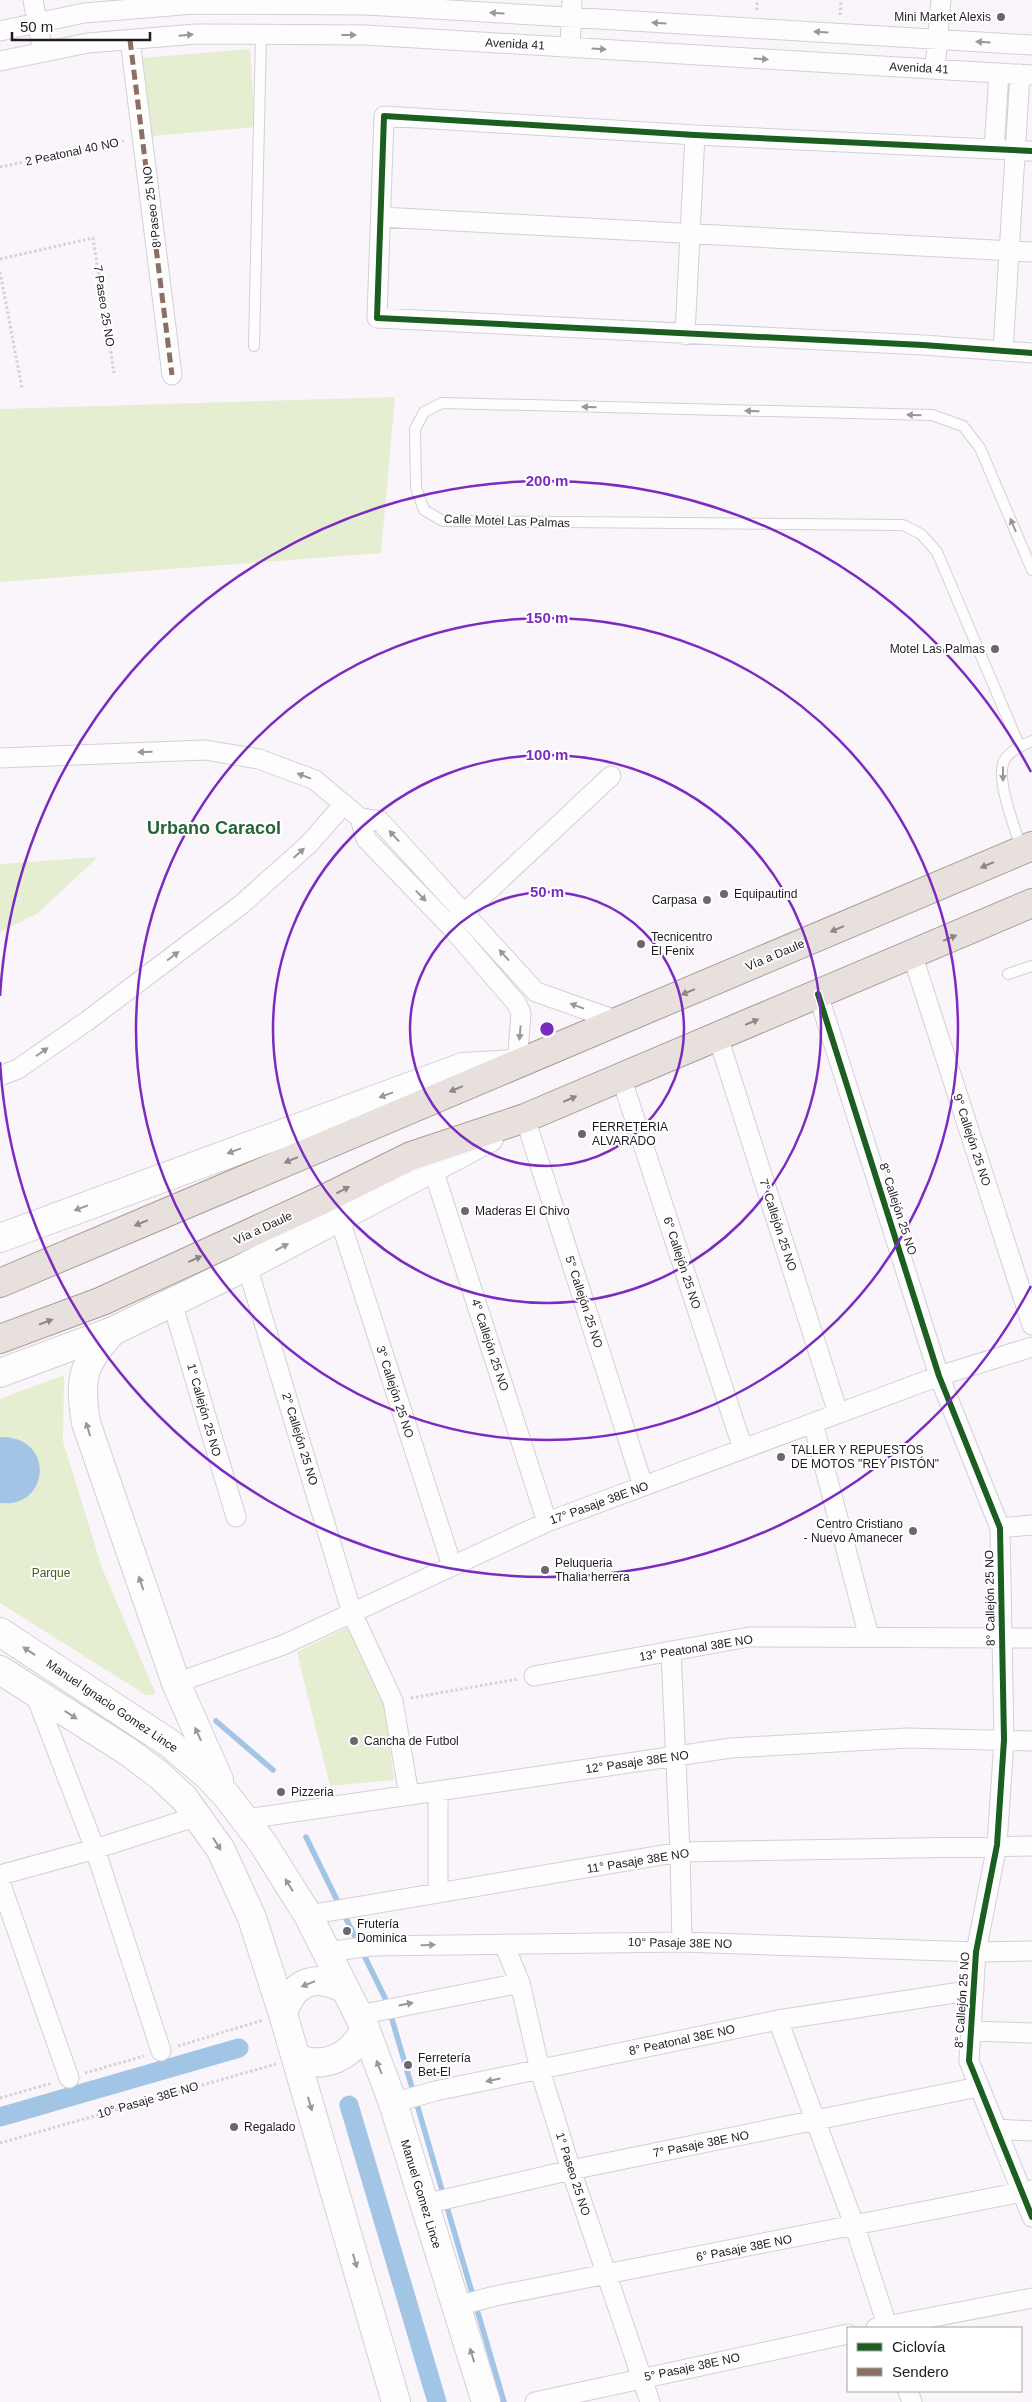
<svg xmlns="http://www.w3.org/2000/svg" width="1032" height="2402" viewBox="0 0 1032 2402" font-family="Arial,sans-serif">
<rect width="100%" height="100%" fill="#faf4fb"/>
<path fill="#e6eed1" d="M250,49L255,127L152,136L141,58Z
M395,397L381,553L0,582V409Z
M98,857L38,913L0,932V864Z
M64,1375L63,1441L102,1568L155,1692L153,1695H146L0,1603V1399Z
M350,1626L384,1702L394,1780L330,1786L297,1652Z"/>
<path fill="#a2c4e5" d="M0,1437C56,1436 50,1509 0,1503Z"/>
<g fill="none" stroke-linecap="round" stroke-linejoin="round">
<path stroke="#a2c4e5" stroke-width="5.5" d="M216,1721L273,1770
M306,1837L387,2002L504,2402"/>
<path stroke="#a2c4e5" stroke-width="19" d="M349,2105L437,2402
M0,2117L239,2048"/>
<defs>
<path id="service" d="M254,346L261,35
M1019,745L937,552L921,534L903,525L443,521L424,510L416,488L415,429L424,412L442,403L932,415L963,426L980,448L1032,570
M1021,849C1016,829 995,780 1004,761C1009,751 1022,745 1032,741
M1008,974L1032,966"/>
<path id="minor" d="M33,0L43,52
M0,31L84,13L194,4L367,5L1032,45
M130,40L172,375
M570,48L572,0
M0,61L88,43L196,34L366,35L1032,75
M935,69L941,0
M994,149L999,73
M1032,151L695,135L384,116L377,318L923,345L1032,353
M381,217L1032,252
M685,335L695,135
M1003,351L1020,74
M0,758L205,750L259,759L315,780L360,818L380,821L536,992L618,1021
M360,818L366,839L450,926L517,1004L521,1013L517,1064
M457,920L611,776
M912,954L1032,1325
M818,994L939,1376L1000,1528L1004,1740L997,1845L976,1952L969,2061L1032,2217
M718,1037L838,1413
M0,1076L18,1069L87,1021L242,904L309,844L344,804
M621,1077L743,1449
M525,1118L643,1486
M433,1169L547,1522
M339,1217L452,1566
M247,1266L352,1613L393,1701L409,1795
M172,1302L236,1517
M813,1423L869,1637
M1000,1528L1032,1525
M671,1651L680,1852L682,1942
M534,1676L749,1637L1032,1638
M176,1683L283,1645L547,1522L939,1376L1032,1347
M34,1691L95,1849L161,2051
M246,1819L731,1748L907,1738L1032,1741
M0,1875L95,1849L198,1816
M0,1882L69,2078
M438,1893V1791
M308,1915L680,1852L1032,1846
M504,1944L520,1983L540,2070L571,2170L650,2402
M327,1952L371,1946L682,1942L976,1952L1032,1951
M359,2015L520,1983
M778,2020L855,2227L888,2328
M971,2031L1032,2033
M393,2103L435,2091L778,2020L974,1990
M996,2129L1032,2131
M425,2204L571,2170L978,2087
M457,2306L495,2296L1032,2190
M876,2328L1032,2298
M908,2391L912,2402
M535,2402L848,2334"/>
<path id="secondary" d="M0,1238L463,1067L515,1064
M113,1331C82,1364 79,1378 86,1423L176,1683L219,1780
M0,1373L113,1331L247,1266L489,1138
M0,1632L169,1743L207,1775L226,1795L262,1842L308,1915L365,2028L393,2103L486,2402
M0,1670L127,1751L158,1774L184,1798L221,1850L252,1918L283,2014L396,2402
M283,2014C293,1980 317,1973 346,1990
M297,2058C325,2070 353,2056 365,2028"/>
<path id="primary" d="M0,1283L1032,846
M0,1339L102,1301L320,1201L411,1156L525,1118L1032,903"/>
</defs>
<use href="#service" stroke="#d5cfd5" stroke-width="12"/>
<use href="#minor" stroke="#d5cfd5" stroke-width="21"/>
<use href="#secondary" stroke="#d5cfd5" stroke-width="30"/>
<use href="#primary" stroke="#a99c95" stroke-width="30"/>
<path stroke="#d5d2d5" stroke-width="3" stroke-dasharray="2.5 2.5" stroke-linecap="butt" d="M757,10V0
M840,15L841,0
M0,167L124,141
M0,259L93,238L114,373
M0,272L22,388
M411,1698L518,1679
M178,2046L263,2020
M85,2073L144,2056
M0,2098L52,2083
M0,2143L276,2064"/>
<use href="#service" stroke="#fefdfe" stroke-width="10"/>
<use href="#minor" stroke="#fefdfe" stroke-width="19"/>
<use href="#secondary" stroke="#fefdfe" stroke-width="28"/>
<use href="#primary" stroke="#e7e0dc" stroke-width="28"/>
<path stroke="#8d6e63" stroke-width="5" stroke-dasharray="10 5" stroke-linecap="butt" d="M130,40L172,375"/>
<defs>
<path id="cycleway" d="M1032,151L695,135L384,116L377,318L923,345L1032,353
M818,994L939,1376L1000,1528L1004,1740L997,1845L976,1952L969,2061L1032,2217"/>
</defs>
<use href="#cycleway" stroke="#fff" stroke-width="9"/>
<use href="#cycleway" stroke="#1b5e20" stroke-width="6"/>
</g>
<defs><path id="oneway-solid" d="M-6-.8H1V-3.2L6.5 0L1 3.2V.8H-6Z" transform="scale(1.25)"/></defs>
<g fill="#9a979b">
<use href="#oneway-solid" transform="translate(497 13) rotate(-177)"/>
<use href="#oneway-solid" transform="translate(659 23) rotate(-177)"/>
<use href="#oneway-solid" transform="translate(821 32) rotate(-177)"/>
<use href="#oneway-solid" transform="translate(186 35) rotate(-5)"/>
<use href="#oneway-solid" transform="translate(349 35)"/>
<use href="#oneway-solid" transform="translate(983 42) rotate(-177)"/>
<use href="#oneway-solid" transform="translate(599 49) rotate(3)"/>
<use href="#oneway-solid" transform="translate(761 59) rotate(3)"/>
<use href="#oneway-solid" transform="translate(589 407) rotate(-179)"/>
<use href="#oneway-solid" transform="translate(752 411) rotate(-179)"/>
<use href="#oneway-solid" transform="translate(914 415) rotate(-179)"/>
<use href="#oneway-solid" transform="translate(1013 525) rotate(-113)"/>
<use href="#oneway-solid" transform="translate(145 752) rotate(178)"/>
<use href="#oneway-solid" transform="translate(1003 774) rotate(90)"/>
<use href="#oneway-solid" transform="translate(304 776) rotate(-159)"/>
<use href="#oneway-solid" transform="translate(394 836) rotate(-133)"/>
<use href="#oneway-solid" transform="translate(299 853) rotate(-42)"/>
<use href="#oneway-solid" transform="translate(421 896) rotate(46)"/>
<use href="#oneway-solid" transform="translate(504 955) rotate(-132)"/>
<use href="#oneway-solid" transform="translate(173 956) rotate(-37)"/>
<use href="#oneway-solid" transform="translate(577 1006) rotate(-160)"/>
<use href="#oneway-solid" transform="translate(520 1033) rotate(95)"/>
<use href="#oneway-solid" transform="translate(42 1052) rotate(-35)"/>
<use href="#oneway-solid" transform="translate(386 1095) rotate(160)"/>
<use href="#oneway-solid" transform="translate(234 1151) rotate(160)"/>
<use href="#oneway-solid" transform="translate(81 1208) rotate(160)"/>
<use href="#oneway-solid" transform="translate(282 1247) rotate(-28)"/>
<use href="#oneway-solid" transform="translate(88 1429) rotate(-107)"/>
<use href="#oneway-solid" transform="translate(141 1583) rotate(-109)"/>
<use href="#oneway-solid" transform="translate(29 1651) rotate(-147)"/>
<use href="#oneway-solid" transform="translate(71 1715) rotate(33)"/>
<use href="#oneway-solid" transform="translate(198 1734) rotate(-114)"/>
<use href="#oneway-solid" transform="translate(217 1844) rotate(58)"/>
<use href="#oneway-solid" transform="translate(289 1885) rotate(-122)"/>
<use href="#oneway-solid" transform="translate(428 1945) rotate(-1)"/>
<use href="#oneway-solid" transform="translate(308 1984) rotate(158)"/>
<use href="#oneway-solid" transform="translate(406 2004) rotate(-11)"/>
<use href="#oneway-solid" transform="translate(379 2067) rotate(-111)"/>
<use href="#oneway-solid" transform="translate(493 2080) rotate(168)"/>
<use href="#oneway-solid" transform="translate(310 2104) rotate(74)"/>
<use href="#oneway-solid" transform="translate(355 2261) rotate(74)"/>
<use href="#oneway-solid" transform="translate(472 2355) rotate(-107)"/>
</g>
<g fill="#8d8788">
<use href="#oneway-solid" transform="translate(987 865) rotate(157)"/>
<use href="#oneway-solid" transform="translate(837 929) rotate(157)"/>
<use href="#oneway-solid" transform="translate(950 938) rotate(-23)"/>
<use href="#oneway-solid" transform="translate(688 992) rotate(157)"/>
<use href="#oneway-solid" transform="translate(752 1022) rotate(-23)"/>
<use href="#oneway-solid" transform="translate(456 1089) rotate(157)"/>
<use href="#oneway-solid" transform="translate(570 1099) rotate(-23)"/>
<use href="#oneway-solid" transform="translate(291 1160) rotate(157)"/>
<use href="#oneway-solid" transform="translate(343 1190) rotate(-27)"/>
<use href="#oneway-solid" transform="translate(141 1223) rotate(157)"/>
<use href="#oneway-solid" transform="translate(195 1259) rotate(-24)"/>
<use href="#oneway-solid" transform="translate(46 1322) rotate(-21)"/>
</g>
<g fill="none" stroke="#7b2cbf" stroke-width="2.5">
<circle cx="547" cy="1029" r="137"/>
<circle cx="547" cy="1029" r="274"/>
<circle cx="547" cy="1029" r="411"/>
<path d="M1031 1286A548 548 0 0 1 0 1062M0 996A548 548 0 0 1 1031 772"/>
</g>
<g fill="#6c676d" stroke="#fff" stroke-width="2">
<circle cx="1001" cy="17" r="5"/>
<circle cx="995" cy="649" r="5"/>
<circle cx="724" cy="894" r="5"/>
<circle cx="707" cy="900" r="5"/>
<circle cx="641" cy="944" r="5"/>
<circle cx="582" cy="1134" r="5"/>
<circle cx="465" cy="1211" r="5"/>
<circle cx="781" cy="1457" r="5"/>
<circle cx="913" cy="1531" r="5"/>
<circle cx="545" cy="1570" r="5"/>
<circle cx="354" cy="1741" r="5"/>
<circle cx="281" cy="1792" r="5"/>
<circle cx="347" cy="1931" r="5"/>
<circle cx="408" cy="2065" r="5"/>
<circle cx="234" cy="2127" r="5"/>
</g>
<g text-anchor="middle" dominant-baseline="central" stroke-width="4" stroke-linejoin="round" paint-order="stroke">
<g font-size="12" fill="#201b21" stroke="#fff" text-anchor="start">
<text x="991" y="17" text-anchor="end">Mini Market Alexis</text>
<text x="985" y="649" text-anchor="end">Motel Las Palmas</text>
<text x="734" y="894">Equipautind</text>
<text x="697" y="900" text-anchor="end">Carpasa</text>
<text x="651" y="937">Tecnicentro<tspan x="651" dy="14">El Fenix</tspan></text>
<text x="592" y="1127">FERRETERIA<tspan x="592" dy="14">ALVARADO</tspan></text>
<text x="475" y="1211">Maderas El Chivo</text>
<text x="791" y="1450">TALLER Y REPUESTOS<tspan x="791" dy="14">DE MOTOS "REY PISTÓN"</tspan></text>
<text x="903" y="1524" text-anchor="end">Centro Cristiano<tspan x="903" dy="14">- Nuevo Amanecer</tspan></text>
<text x="555" y="1563">Peluqueria<tspan x="555" dy="14">Thalia herrera</tspan></text>
<text x="364" y="1741">Cancha de Futbol</text>
<text x="291" y="1792">Pizzeria</text>
<text x="357" y="1924">Frutería<tspan x="357" dy="14">Dominica</tspan></text>
<text x="418" y="2058">Ferretería<tspan x="418" dy="14">Bet-El</tspan></text>
<text x="244" y="2127">Regalado</text>
</g>
<g font-size="12" fill="#201b21" stroke="#fff">
<text transform="translate(515 44) rotate(3)">Avenida 41</text>
<text transform="translate(919 68) rotate(3)">Avenida 41</text>
<text transform="translate(72 152) rotate(-12)">2 Peatonal 40 NO</text>
<text transform="translate(152 207) rotate(-97)">8 Paseo 25 NO</text>
<text transform="translate(104 306) rotate(81)">7 Paseo 25 NO</text>
<text transform="translate(507 521) rotate(2)">Calle Motel Las Palmas</text>
<text transform="translate(775 955) rotate(-23)">Vía a Daule</text>
<text transform="translate(972 1140) rotate(72)">9° Callejón 25 NO</text>
<text transform="translate(898 1209) rotate(72)">8° Callejón 25 NO</text>
<text transform="translate(778 1225) rotate(72)">7° Callejón 25 NO</text>
<text transform="translate(263 1228) rotate(-25)">Vía a Daule</text>
<text transform="translate(682 1263) rotate(72)">6° Callejón 25 NO</text>
<text transform="translate(584 1302) rotate(72)">5° Callejón 25 NO</text>
<text transform="translate(490 1345) rotate(72)">4° Callejón 25 NO</text>
<text transform="translate(395 1392) rotate(72)">3° Callejón 25 NO</text>
<text transform="translate(204 1410) rotate(74)">1° Callejón 25 NO</text>
<text transform="translate(300 1439) rotate(73)">2° Callejón 25 NO</text>
<text transform="translate(599 1503) rotate(-20)">17° Pasaje 38E NO</text>
<text transform="translate(990 1598) rotate(-91)">8° Callejón 25 NO</text>
<text transform="translate(696 1648) rotate(-9)">13° Peatonal 38E NO</text>
<text transform="translate(112 1706) rotate(34)">Manuel Ignacio Gomez Lince</text>
<text transform="translate(637 1762) rotate(-8)">12° Pasaje 38E NO</text>
<text transform="translate(638 1861) rotate(-9)">11° Pasaje 38E NO</text>
<text transform="translate(680 1943) rotate(1)">10° Pasaje 38E NO</text>
<text transform="translate(962 2000) rotate(-86)">8° Callejón 25 NO</text>
<text transform="translate(682 2040) rotate(-12)">8° Peatonal 38E NO</text>
<text transform="translate(148 2100) rotate(-16)">10° Pasaje 38E NO</text>
<text transform="translate(701 2144) rotate(-11)">7° Pasaje 38E NO</text>
<text transform="translate(573 2174) rotate(72)">1° Paseo 25 NO</text>
<text transform="translate(421 2194) rotate(73)">Manuel Gomez Lince</text>
<text transform="translate(744 2248) rotate(-11)">6° Pasaje 38E NO</text>
<text transform="translate(692 2367) rotate(-12)">5° Pasaje 38E NO</text>
</g>
<g font-size="12" fill="#4a5d1c" stroke="#fff">
<text x="51" y="1573">Parque</text>
</g>
<g font-size="18" font-weight="bold" fill="#256435" stroke="#fff">
<text x="214" y="828">Urbano Caracol</text>
</g>
</g>
<circle cx="547" cy="1029" r="8" fill="#7b2cbf" stroke="#fff" stroke-width="2.5"/>
<g font-size="15" text-anchor="middle" font-weight="bold" fill="#7b2cbf" stroke="#fff" stroke-width="4" stroke-linejoin="round" paint-order="stroke">
<text x="547" y="486">200 m</text>
<text x="547" y="623">150 m</text>
<text x="547" y="760">100 m</text>
<text x="547" y="897">50 m</text>
</g>
<rect x="847" y="2327" width="175" height="65" fill="#ffffff" stroke="#a6a4a6"/>
<rect x="857" y="2343" width="25" height="8" fill="#1b5e20" stroke="#a6a4a6"/>
<text x="892" y="2352" font-size="15" fill="#201b21">Ciclovía</text>
<rect x="857" y="2368" width="25" height="8" fill="#8d6e63" stroke="#a6a4a6"/>
<text x="892" y="2377" font-size="15" fill="#201b21">Sendero</text>
<path d="M12 32v8h138v-8" fill="none" stroke="#201b21" stroke-width="2.5"/>
<text x="20" y="32" font-size="15" fill="#201b21" stroke="#ffffff" stroke-width="4" paint-order="stroke">50 m</text>
</svg>
